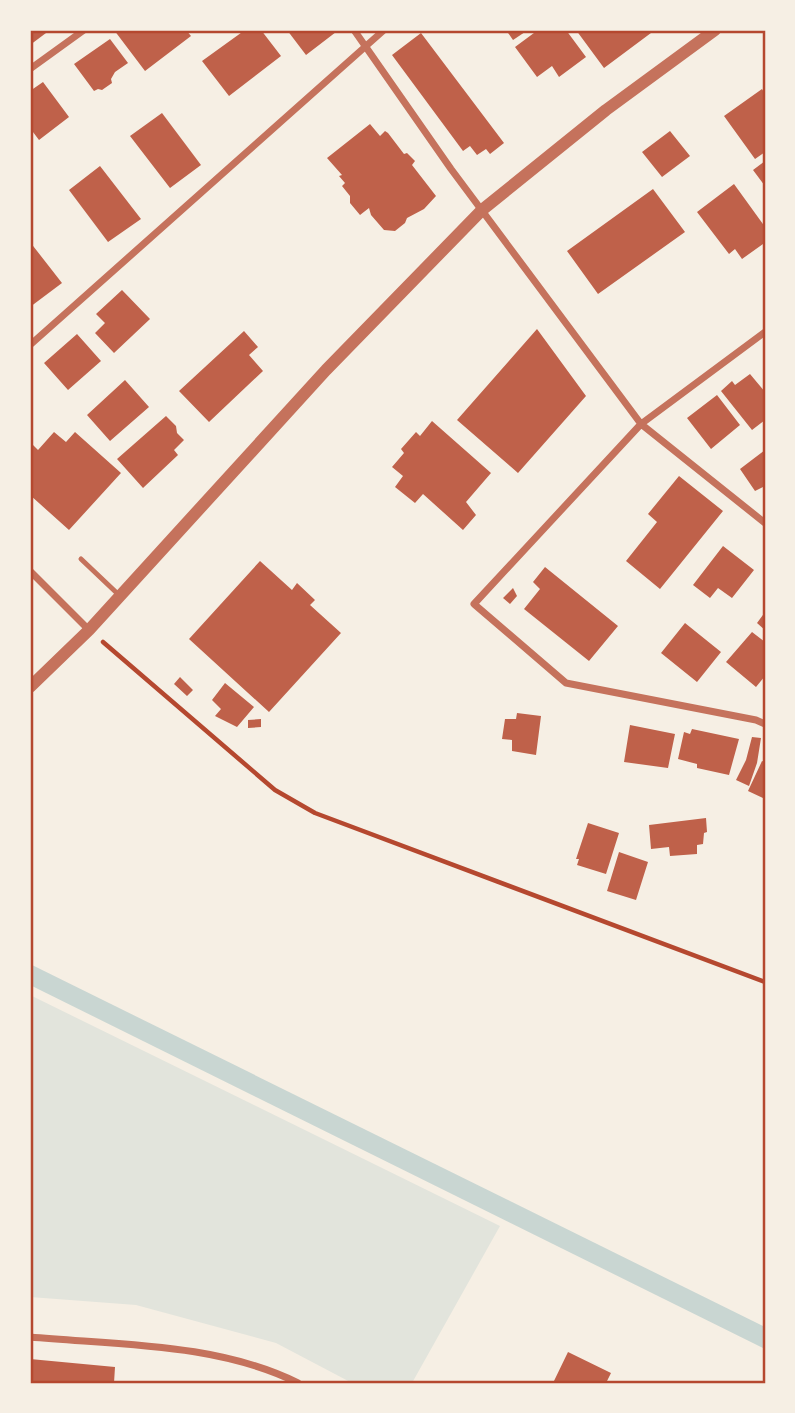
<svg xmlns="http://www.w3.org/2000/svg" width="795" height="1413" viewBox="0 0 795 1413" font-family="Inter,sans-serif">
<rect width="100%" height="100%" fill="#f6efe4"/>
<path fill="#e2e4dc" d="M30,995L500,1226L412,1383H352L276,1343L136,1305L30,1297Z"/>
<path fill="#c9d6d2" d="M30,964L765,1327V1349L30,985Z"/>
<path fill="#bf614a" d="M30,30H50L30,45Z
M114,30H186L191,36L145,71Z
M245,30H261L281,56L229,96L202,61Z
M287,30H334L336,32L306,55Z
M506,30H528L513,40Z
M538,30H566L586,57L559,77L552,66L537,77L515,47Z
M576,30H655L604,68Z
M421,33L504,143L490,154L486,149L477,155L470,146L463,151L392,55Z
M110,39L128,63L115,72L111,79L112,83L102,90L98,89L94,91L74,64Z
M43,82L69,117L39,140L30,128V91Z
M762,89L765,94V152L755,159L724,116Z
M162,113L201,165L170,188L130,136Z
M370,124L380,136L385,131L388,133L404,154L407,153L415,161L412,165L436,196L424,209L407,218L405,223L395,231L384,230L371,215L369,208L360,215L350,203V196L342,186L345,183L339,176L342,175L327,158Z
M670,131L690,156L662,177L642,152Z
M765,161V186L753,170Z
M100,166L141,219L108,242L69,190Z
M734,184L765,227V248L763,244L742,259L735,249L729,254L697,212Z
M653,189L685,232L598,294L567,251Z
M30,242L62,283L30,307Z
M122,290L150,319L114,353L95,333L105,323L96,314Z
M537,329L586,396L518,473L457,420Z
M244,331L258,347L249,355L263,371L209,422L179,391Z
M77,334L101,361L68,390L44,363Z
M750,374L765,392V420L752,430L721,391L732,381L735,385Z
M125,380L149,407L110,441L87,415Z
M717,395L740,425L711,449L687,418Z
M166,416L176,426L177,433L184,440L174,450L178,455L143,488L117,459Z
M432,421L491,473L466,502L476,515L463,530L423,494L415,503L395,487L403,476L392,467L404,453L401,449L416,432L420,436Z
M54,432L66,442L75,432L121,473L69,530L30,495V442L38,450Z
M765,450V486L755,491L740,469Z
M679,476L723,511L660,589L626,561L657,522L648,514Z
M723,546L754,570L732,598L718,588L710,598L693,585Z
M260,561L292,590L297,583L315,600L310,605L341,633L269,712L189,639Z
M545,567L618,626L589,661L524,609L540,589L533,582Z
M513,588L517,596L510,604L503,598Z
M765,612V630L757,623Z
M685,623L721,652L697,682L661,653Z
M752,632L765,642V676L756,687L726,662Z
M180,677L193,690L187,696L174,684Z
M225,683L254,707L237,727L215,716L221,709L212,700Z
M517,713L541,716L536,755L512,751V740L502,739L505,719H516Z
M261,719V727L248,728V720Z
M630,725L675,734L668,768L624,762Z
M692,729L739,739L729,775L697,768V764L678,759L684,732L690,734Z
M752,737L761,738L757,763L749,786L736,780L746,760Z
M762,761L765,762V799L748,791Z
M706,818L707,832L704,833L703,844L697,845V854L670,856L669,847L651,849L649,825Z
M588,823L619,833L606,874L577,865L579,859H576Z
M619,852L648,862L636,900L607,891Z
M568,1352L611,1373L606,1383H553Z
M30,1359L115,1367L114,1383H30Z"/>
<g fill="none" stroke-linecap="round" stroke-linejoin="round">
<path stroke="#b5482f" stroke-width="4.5" d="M103,642L275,790L315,813L765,982"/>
<path stroke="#c5725c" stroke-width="5" d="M81,559L120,596"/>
<path stroke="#c5725c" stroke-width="7" d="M354,30L451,169L641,424L765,523
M30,69L84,30
M765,332L641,424L474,604L566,683L756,720L765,724
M30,345L384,30
M30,571L89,630
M30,1337C118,1345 218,1343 298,1383"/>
<path stroke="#c5725c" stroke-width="12" d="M30,687L89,630L326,370L482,210L606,110L715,30"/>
</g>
<rect width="795" height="1413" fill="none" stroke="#f6efe4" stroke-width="63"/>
<rect x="32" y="32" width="732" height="1350" fill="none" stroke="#b5482f" stroke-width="2.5"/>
</svg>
